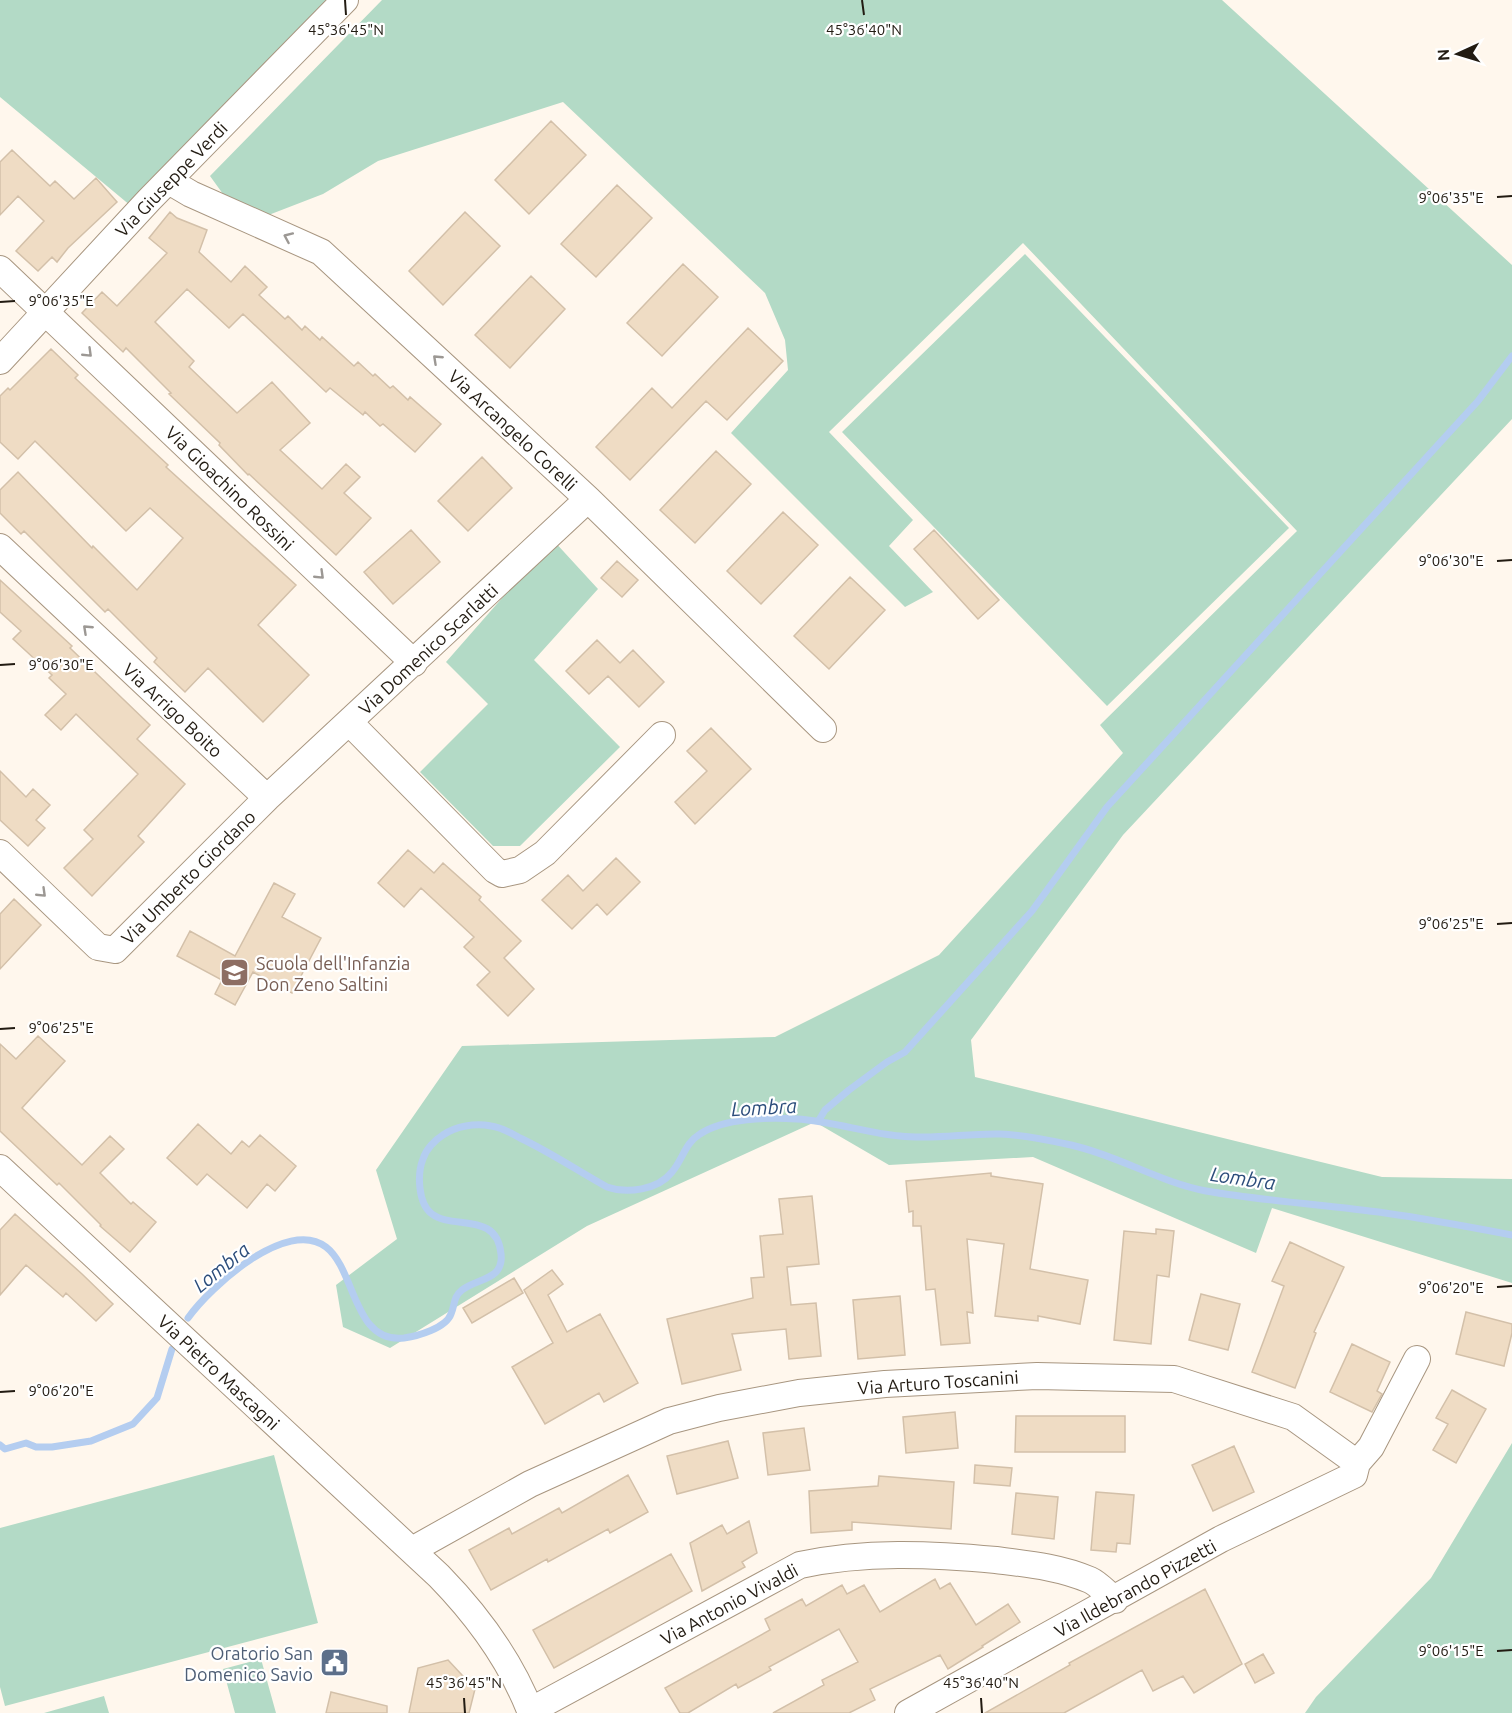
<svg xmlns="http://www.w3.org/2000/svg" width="1512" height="1713" viewBox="0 0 1512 1713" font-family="Ubuntu,sans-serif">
<rect width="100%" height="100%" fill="#fff7ed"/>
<path fill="#b3dac6" d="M0,0H326L131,206L0,97Z
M382,0H1222L1512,265V419L1123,835L971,1040L975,1077L1382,1177L1512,1179V1283L1272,1208L1256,1253L1033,1157L889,1165L815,1122L587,1226L390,1348L343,1327L336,1285L397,1239L376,1170L462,1046L775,1037L939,955L1123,753L1100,725L1297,531L1023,243L829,432L913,520L889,546L933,592L905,607L731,433L788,370L785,340L765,293L563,102L378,161L323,194L266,216L223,194L210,176Z
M1025,254L1289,528L1107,706L842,432Z
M553,540L598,589L534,660L620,747L520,846H493L420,772L488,704L446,662Z
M1512,1443V1713H1305L1316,1697L1431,1578Z
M274,1455L318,1623L5,1706L0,1687V1528Z
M261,1659L276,1713H235L223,1669Z
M104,1696L109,1713H44Z"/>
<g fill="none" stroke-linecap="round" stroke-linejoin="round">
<path stroke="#b4cdf0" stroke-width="7" d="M819,1120L825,1110L849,1090L887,1062L905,1052L1032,911L1107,807L1478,401L1512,356
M188,1318C210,1287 287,1217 326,1247C356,1270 353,1344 404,1338C418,1336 446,1328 451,1314C455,1305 453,1297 462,1290C478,1278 504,1280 501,1254C497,1211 453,1230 432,1214C418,1204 417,1174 423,1159C426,1149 435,1140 443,1135C456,1126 475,1123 491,1126C501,1127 511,1133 520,1138C550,1152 578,1171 607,1187C627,1194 658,1190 672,1172C683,1159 685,1143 700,1134C724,1118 769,1117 797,1119C832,1121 866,1133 900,1136C934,1140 967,1133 1000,1134C1024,1135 1048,1140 1071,1145C1117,1155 1159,1182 1206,1191C1265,1201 1326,1205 1385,1213C1428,1219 1470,1227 1512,1235
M0,1445L5,1449L26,1443L36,1447H52L91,1441L133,1424L157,1398L172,1349"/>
</g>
<path fill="#efdcc4" stroke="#d3c0a9" stroke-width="1.5" d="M551,121L586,155L529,214L495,180Z
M12,150L50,186L55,181L74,199L96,178L117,202L68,248L57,262L52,257L38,271L16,251L44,221L18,196L0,215V162Z
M617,185L652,218L596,277L561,244Z
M170,212L177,218L207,230L199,252L231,282L245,266L267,287L259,295L285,319L288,316L302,330L305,326L320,340L322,337L354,366L358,362L373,376L375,374L390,388L393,386L408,400L410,397L441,424L415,452L383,424L380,426L365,412L363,415L330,388L326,392L243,314L229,328L187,289L155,322L194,361L189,367L237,413L272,382L310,423L280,450L322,489L346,464L360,477L344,493L371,518L336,555L249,474L248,475L219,445L220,443L169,394L171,393L126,348L123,352L82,313L102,292L117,306L167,253L149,238Z
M465,212L500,246L443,305L409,271Z
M683,264L718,297L662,356L627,323Z
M531,276L565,309L510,368L475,335Z
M748,328L783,361L727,420L706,401L630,480L596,447L652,388L672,408Z
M51,349L78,375L75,378L168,465L166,467L296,585L258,625L309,675L263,722L208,668L185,692L154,662L157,658L108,609L105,612L24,531L21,534L0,513V490L18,472L92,548L93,546L137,590L183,538L150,508L126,531L35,441L18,459L0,442V396L8,388L10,390Z
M716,451L751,484L695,543L660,510Z
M482,457L512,488L468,531L438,501Z
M783,512L818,545L761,604L727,571Z
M411,530L440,562L393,604L364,572Z
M934,530L999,600L978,619L914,549Z
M617,561L638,580L622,597L601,578Z
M850,577L885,610L829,669L794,636Z
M0,580L72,646L70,648L150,725L137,739L185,784L138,836L144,842L92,896L64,868L93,839L84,830L138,774L76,714L61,730L45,715L66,694L49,678L52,675L13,639L21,631L0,612Z
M597,640L620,663L633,650L664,682L639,707L608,676L589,694L566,671Z
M711,728L751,769L695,824L675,802L707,771L687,751Z
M0,771L26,797L33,789L50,805L36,820L45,828L28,846L0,820Z
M408,850L434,873L443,863L481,897L479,900L521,941L504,958L534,989L508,1016L477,985L490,972L464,947L474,937L421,888L404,907L378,883Z
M616,858L640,882L607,915L597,904L572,929L542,900L568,875L583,891Z
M274,883L295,894L282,917L321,938L292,993L253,972L235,1005L215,994L222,980L177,956L190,931L235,956Z
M14,899L41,925L0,969V914Z
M38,1036L65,1061L22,1108L82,1165L110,1136L124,1149L100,1173L131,1204L133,1202L156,1222L130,1252L100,1226L101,1225L59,1183L57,1185L0,1131V1044L16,1059Z
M198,1124L231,1154L242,1141L249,1147L260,1135L296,1166L275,1191L267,1184L247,1208L207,1174L197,1185L167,1158Z
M991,1173V1176L1043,1184L1030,1269L1088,1280L1080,1324L1038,1316V1321L995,1316L1004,1244L967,1239L973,1313L967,1312L970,1343L941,1345L935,1289L926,1290L921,1226H913V1211L909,1212L906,1181Z
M812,1196L819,1264L787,1267L791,1305L816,1303L821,1356L789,1359L786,1329L732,1334L741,1370L682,1384L667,1319L753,1298L751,1278L764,1277L760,1236L783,1234L779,1199Z
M15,1214L82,1274L113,1304L96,1321L66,1293L63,1297L26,1265L0,1295V1230Z
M1156,1229L1174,1231L1169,1277L1157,1275L1151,1344L1114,1340L1124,1231L1156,1234Z
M1290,1242L1344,1267L1314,1332L1316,1333L1295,1388L1252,1372L1284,1286L1272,1281Z
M552,1270L563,1284L548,1295L567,1332L600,1314L638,1383L604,1402L599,1393L545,1424L512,1367L553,1343L524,1290Z
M514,1278L523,1293L472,1323L463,1308Z
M1201,1294L1240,1304L1228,1350L1189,1340Z
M900,1296L905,1355L858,1359L853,1300Z
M1466,1312L1512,1324V1333L1504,1366L1456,1354Z
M1352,1344L1390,1362L1377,1391L1382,1394L1372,1412L1330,1392Z
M1452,1390L1486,1409L1456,1463L1433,1450L1448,1424L1436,1418Z
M955,1412L958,1448L906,1453L903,1417Z
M1016,1416H1125V1452H1015Z
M804,1428L810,1470L768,1475L763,1433Z
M728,1441L738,1478L677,1494L667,1456Z
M1234,1446L1254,1492L1213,1511L1192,1465Z
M975,1465L1012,1468L1010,1486L974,1483Z
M628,1475L648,1512L610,1533L608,1529L548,1562L547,1559L491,1590L469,1550L509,1528L512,1534L559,1508L562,1513Z
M879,1476L954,1482L951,1529L852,1522V1530L811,1533L809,1491L878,1486Z
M1096,1492L1134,1495L1130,1544L1117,1543L1116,1552L1091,1550Z
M1016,1493L1058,1497L1054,1539L1012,1534Z
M749,1521L757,1553L742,1562L745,1567L702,1591L690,1543L722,1525L727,1534Z
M671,1554L692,1591L554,1668L533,1630Z
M935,1579L940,1589L950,1583L976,1625L1008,1604L1020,1622L982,1646L983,1647L948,1669L940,1655L870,1689L875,1700L849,1713H773L824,1685L822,1680L858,1662L839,1629L769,1667L771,1670L738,1688L736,1684L688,1713H680L665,1688L770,1630L765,1619L802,1599L806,1606L842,1585L847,1594L864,1585L880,1612Z
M1205,1589L1242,1664L1194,1693L1183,1676L1153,1691L1142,1670L1064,1713H985L1070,1665L1069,1663Z
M1263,1654L1274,1673L1255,1683L1245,1664Z
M448,1660L475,1689L469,1713H409L418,1668Z
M331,1692L387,1706V1713H326Z"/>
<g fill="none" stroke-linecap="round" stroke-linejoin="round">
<defs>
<path id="minor" d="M169,181L191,194L321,252L588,499L823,729
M0,269L414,663
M0,361L149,200L345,0
M0,547L267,798
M349,722L495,870L502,874L520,870L545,853L662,735
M0,853L98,947L115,950L267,798L588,499
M0,1168L439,1576C477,1615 511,1661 531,1713
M412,1550L530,1484L669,1421L719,1408L799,1393L885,1384L1037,1376L1174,1379L1293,1417L1357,1463
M530,1711L800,1565C865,1551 931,1554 996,1560C1028,1564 1060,1567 1090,1580C1099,1584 1107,1594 1115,1600
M908,1713L1221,1539L1354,1475L1357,1463L1371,1447L1417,1359"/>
</defs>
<use href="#minor" stroke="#a89680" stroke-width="28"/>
<use href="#minor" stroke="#fff" stroke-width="26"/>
</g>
<defs><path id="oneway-chevron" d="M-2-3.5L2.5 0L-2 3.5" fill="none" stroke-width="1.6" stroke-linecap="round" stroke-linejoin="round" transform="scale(1.5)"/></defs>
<g stroke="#9c9894">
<use href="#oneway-chevron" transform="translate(288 237) rotate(-156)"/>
<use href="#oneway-chevron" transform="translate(88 353) rotate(44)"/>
<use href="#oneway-chevron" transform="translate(437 359) rotate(-137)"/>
<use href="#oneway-chevron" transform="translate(320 575) rotate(44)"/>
<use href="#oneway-chevron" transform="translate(87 629) rotate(-137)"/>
<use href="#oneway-chevron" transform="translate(42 893) rotate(44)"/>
</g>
<path fill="none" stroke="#221b12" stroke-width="2" d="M345,0L346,15M862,0L864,15M1497,197L1512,196M0,302L15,301M1497,561L1512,560M0,665L15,664M1497,924L1512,923M0,1029L15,1028M1497,1287L1512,1286M0,1392L15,1391M1497,1651L1512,1650M464,1698L465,1713M981,1698L982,1713"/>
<defs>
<symbol id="school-square" viewBox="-11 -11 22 22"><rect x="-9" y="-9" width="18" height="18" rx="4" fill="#8d6e63" stroke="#fff"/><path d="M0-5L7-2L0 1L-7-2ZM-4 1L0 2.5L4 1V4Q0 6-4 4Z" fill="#fff"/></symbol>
<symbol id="civic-square" viewBox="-11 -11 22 22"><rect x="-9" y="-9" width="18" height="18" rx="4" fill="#5c6f8a" stroke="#fff"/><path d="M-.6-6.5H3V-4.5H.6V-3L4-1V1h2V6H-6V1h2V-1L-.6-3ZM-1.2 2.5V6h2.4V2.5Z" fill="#fff"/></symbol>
</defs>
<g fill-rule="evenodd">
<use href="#school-square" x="218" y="956" width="33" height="33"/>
<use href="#civic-square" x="318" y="1646" width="33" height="33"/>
</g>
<g text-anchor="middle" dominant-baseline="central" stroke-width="4.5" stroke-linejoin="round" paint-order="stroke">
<g font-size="18" fill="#221b12" stroke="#fff">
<text transform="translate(171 179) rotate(-46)">Via Giuseppe Verdi</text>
<text transform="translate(513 430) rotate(43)">Via Arcangelo Corelli</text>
<text transform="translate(230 488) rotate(44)">Via Gioachino Rossini</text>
<text transform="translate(428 649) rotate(-43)">Via Domenico Scarlatti</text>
<text transform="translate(173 710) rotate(43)">Via Arrigo Boito</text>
<text transform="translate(188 877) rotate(-45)">Via Umberto Giordano</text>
<text transform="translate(219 1372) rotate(43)">Via Pietro Mascagni</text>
<text transform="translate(938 1382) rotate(-4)">Via Arturo Toscanini</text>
<text transform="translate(1135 1588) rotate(-29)">Via Ildebrando Pizzetti</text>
<text transform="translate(729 1604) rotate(-28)">Via Antonio Vivaldi</text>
</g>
<g font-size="18" fill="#785e54" stroke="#fff" text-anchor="start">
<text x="256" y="963">Scuola dell'Infanzia<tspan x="256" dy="21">Don Zeno Saltini</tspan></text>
</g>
<g font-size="18" fill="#4e5e75" stroke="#fff" text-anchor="end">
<text x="313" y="1653">Oratorio San<tspan x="313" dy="21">Domenico Savio</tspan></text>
</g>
<g font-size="20" font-style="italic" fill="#2c4d7b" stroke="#fff">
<text transform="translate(764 1107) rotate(-3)">Lombra</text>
<text transform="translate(1243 1178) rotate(8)">Lombra</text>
<text transform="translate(221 1267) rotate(-39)">Lombra</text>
</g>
</g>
<g font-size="15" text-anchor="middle" fill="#221b12" stroke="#fff" stroke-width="4.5" stroke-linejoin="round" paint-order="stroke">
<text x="346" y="35">45°36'45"N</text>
<text x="864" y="35">45°36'40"N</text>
<text x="1451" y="203">9°06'35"E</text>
<text x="61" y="306">9°06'35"E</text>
<text x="1451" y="566">9°06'30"E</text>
<text x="61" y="670">9°06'30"E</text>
<text x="1451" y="929">9°06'25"E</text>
<text x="61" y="1033">9°06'25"E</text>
<text x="1451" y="1293">9°06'20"E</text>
<text x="61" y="1396">9°06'20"E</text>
<text x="1451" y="1656">9°06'15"E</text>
<text x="464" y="1688">45°36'45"N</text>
<text x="981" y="1688">45°36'40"N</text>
</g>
<g transform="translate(1458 54) rotate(266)" stroke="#ffffff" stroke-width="4.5" paint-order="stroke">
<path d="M0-4.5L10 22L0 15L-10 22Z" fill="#221b12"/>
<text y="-9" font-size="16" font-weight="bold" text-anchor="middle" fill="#221b12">N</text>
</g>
</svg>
